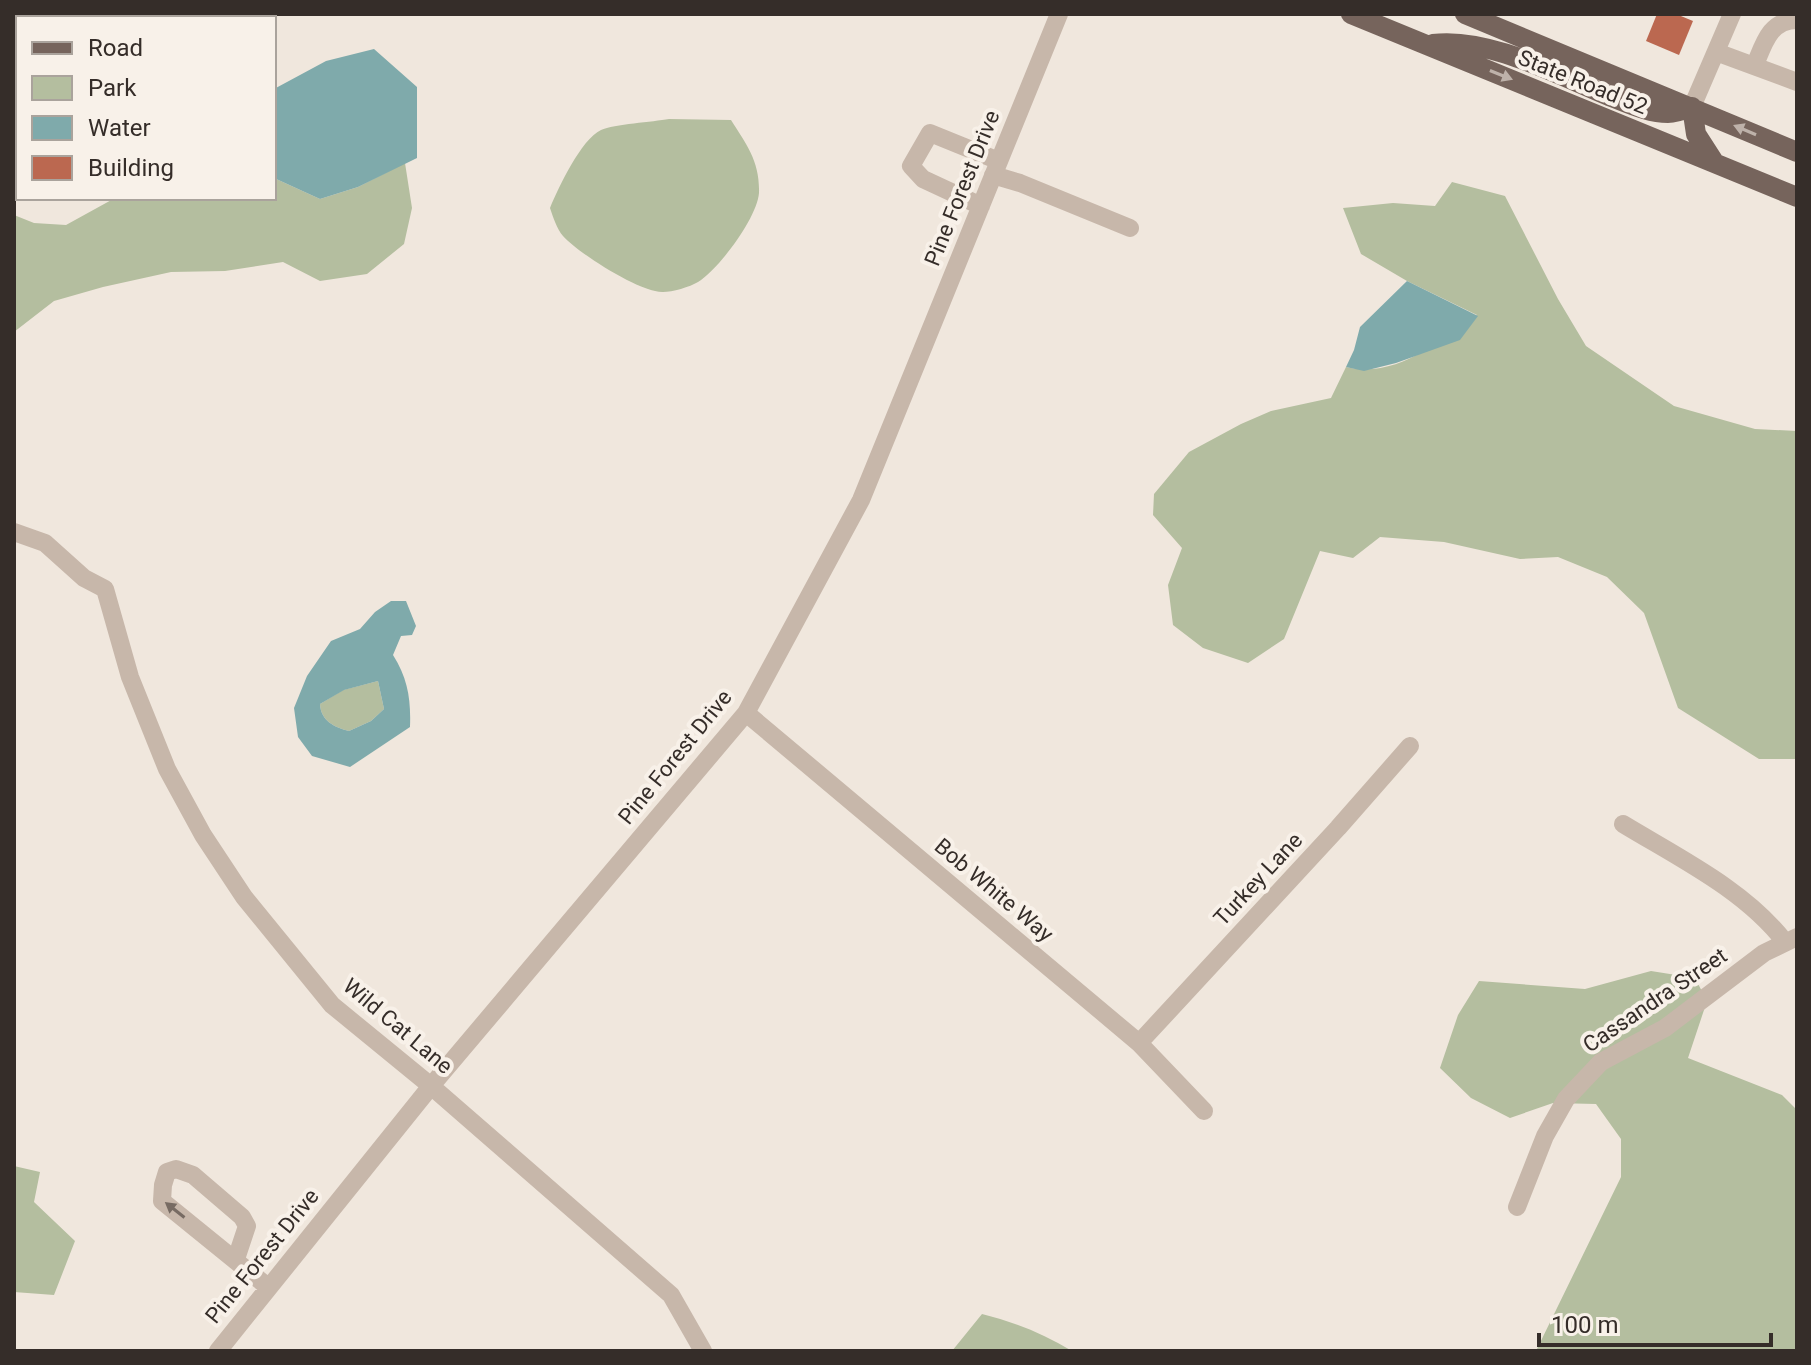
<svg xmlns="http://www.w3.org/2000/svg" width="1811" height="1365" viewBox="0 0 1811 1365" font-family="Roboto,sans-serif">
<rect width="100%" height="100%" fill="#f0e7dd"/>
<path fill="#b4be9f" d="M669,119L731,120C747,145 760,162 759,193C757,218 719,269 698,282C690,287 672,292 663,292C641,293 578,253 563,236C557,229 553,217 550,208C558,189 581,139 601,130C614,124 653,122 669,119Z
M405,163L412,208L404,244L367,274L320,281L283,262L225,271L171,272L103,287L54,301L14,332V215L34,223L66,225L115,198H274V178L320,199L358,187Z
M1452,182L1505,196L1558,299L1586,346L1674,406L1755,429L1797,431V759H1759L1678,708L1644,613L1607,577L1558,557L1520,559L1444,542L1380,537L1353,558L1320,551L1284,639L1248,663L1203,648L1173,625L1168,585L1182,548L1153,515L1154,494L1189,452L1241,424L1271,411L1331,398L1346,367C1395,379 1439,342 1477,315L1407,281L1361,254L1343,208L1393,203L1435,206Z
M378,681L384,709L371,721L349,731C334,727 321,721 320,704L343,690Z
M1651,971L1695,978L1707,1001L1688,1058L1782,1095L1797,1110V1351H1536L1621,1177V1139L1596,1104L1553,1103L1510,1118L1471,1098L1440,1068L1458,1015L1479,981L1585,989Z
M14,1166L40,1172L34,1202L75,1241L54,1295L14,1292Z
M982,1314C1014,1322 1044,1334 1072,1351H952Z"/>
<path fill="#7faaab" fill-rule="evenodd" d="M374,49L417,87V158L358,187L320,199L274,178V89L326,61Z
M1407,281L1478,316L1460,340L1396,363L1364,371L1346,367L1354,350L1360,327Z
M391,601H406L416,626L412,635L401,636L393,655C408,679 411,699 410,727L350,767L312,756L298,737L294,708L307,676L331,641L360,629L375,612ZM378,681L384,709L371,721L349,731C334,727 321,721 320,704L344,690Z"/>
<path fill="#bb6850" d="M1657,14H1676L1693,21L1679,55L1646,41Z"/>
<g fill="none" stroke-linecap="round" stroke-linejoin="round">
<path stroke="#c7b7aa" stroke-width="18" d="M1716,52L1797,82
M1755,65C1764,43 1770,20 1797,20
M1692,107L1732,14
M993,175L1020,183L1130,228
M981,206L923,179L911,166L930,133L999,161
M14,532L45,543L84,578L105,589L130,677L167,769L203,835L244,897L332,1005L431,1086L671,1295L703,1351
M746,713L1139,1043L1204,1111
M1623,824C1679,858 1745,890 1785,942
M1139,1043L1338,828L1410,746
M1517,1207L1545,1136L1566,1099L1601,1062L1665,1028L1764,953L1797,937
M236,1259L247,1226L242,1217L193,1175L176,1169L167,1172L163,1185L162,1201L268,1287
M218,1351L431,1086L746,713L861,500L1059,14"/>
<path stroke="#76645c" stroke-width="20" d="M1351,14L1797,197
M1465,14L1797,152
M1433,44C1489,37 1558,75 1609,96C1628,103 1648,113 1668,113C1676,113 1684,110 1692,107
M1692,107L1696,134L1714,162"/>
</g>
<defs><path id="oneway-solid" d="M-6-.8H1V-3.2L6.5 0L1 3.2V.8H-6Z" transform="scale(2)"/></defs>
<g fill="#beb2aa">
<use href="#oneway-solid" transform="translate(1501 75) rotate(22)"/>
<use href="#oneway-solid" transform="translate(1745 130) rotate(-157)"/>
</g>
<use fill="#776b63" href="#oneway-solid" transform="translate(175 1210) rotate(-142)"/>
<g text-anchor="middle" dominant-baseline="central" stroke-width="8" stroke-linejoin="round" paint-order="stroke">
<g font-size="22" fill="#352d29" stroke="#f8f1e9">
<text transform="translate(1583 82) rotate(22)">State Road 52</text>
<text transform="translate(962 188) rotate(-68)">Pine Forest Drive</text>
<text transform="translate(675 757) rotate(-51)">Pine Forest Drive</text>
<text transform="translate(1258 879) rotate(-47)">Turkey Lane</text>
<text transform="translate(994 890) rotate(40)">Bob White Way</text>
<text transform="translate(1655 1000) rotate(-34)">Cassandra Street</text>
<text transform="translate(398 1026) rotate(40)">Wild Cat Lane</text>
<text transform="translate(262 1256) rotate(-51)">Pine Forest Drive</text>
</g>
</g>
<rect width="1811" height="1365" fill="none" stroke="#352d29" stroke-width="32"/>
<rect x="16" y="16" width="260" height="184" fill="#f8f1e9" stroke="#aaa39c" stroke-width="2"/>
<rect x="32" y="42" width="40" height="12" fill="#76645c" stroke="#aaa39c" stroke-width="2"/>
<text x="88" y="56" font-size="24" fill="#352d29">Road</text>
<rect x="32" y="76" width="40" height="24" fill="#b4be9f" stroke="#aaa39c" stroke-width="2"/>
<text x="88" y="96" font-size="24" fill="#352d29">Park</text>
<rect x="32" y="116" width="40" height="24" fill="#7faaab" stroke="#aaa39c" stroke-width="2"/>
<text x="88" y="136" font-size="24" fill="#352d29">Water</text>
<rect x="32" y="156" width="40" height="24" fill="#bb6850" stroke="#aaa39c" stroke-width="2"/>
<text x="88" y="176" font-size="24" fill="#352d29">Building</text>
<path d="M1539 1333v12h232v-12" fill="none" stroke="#352d29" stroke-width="4"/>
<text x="1551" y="1333" font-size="24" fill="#352d29" stroke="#f8f1e9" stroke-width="6" paint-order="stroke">100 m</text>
</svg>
